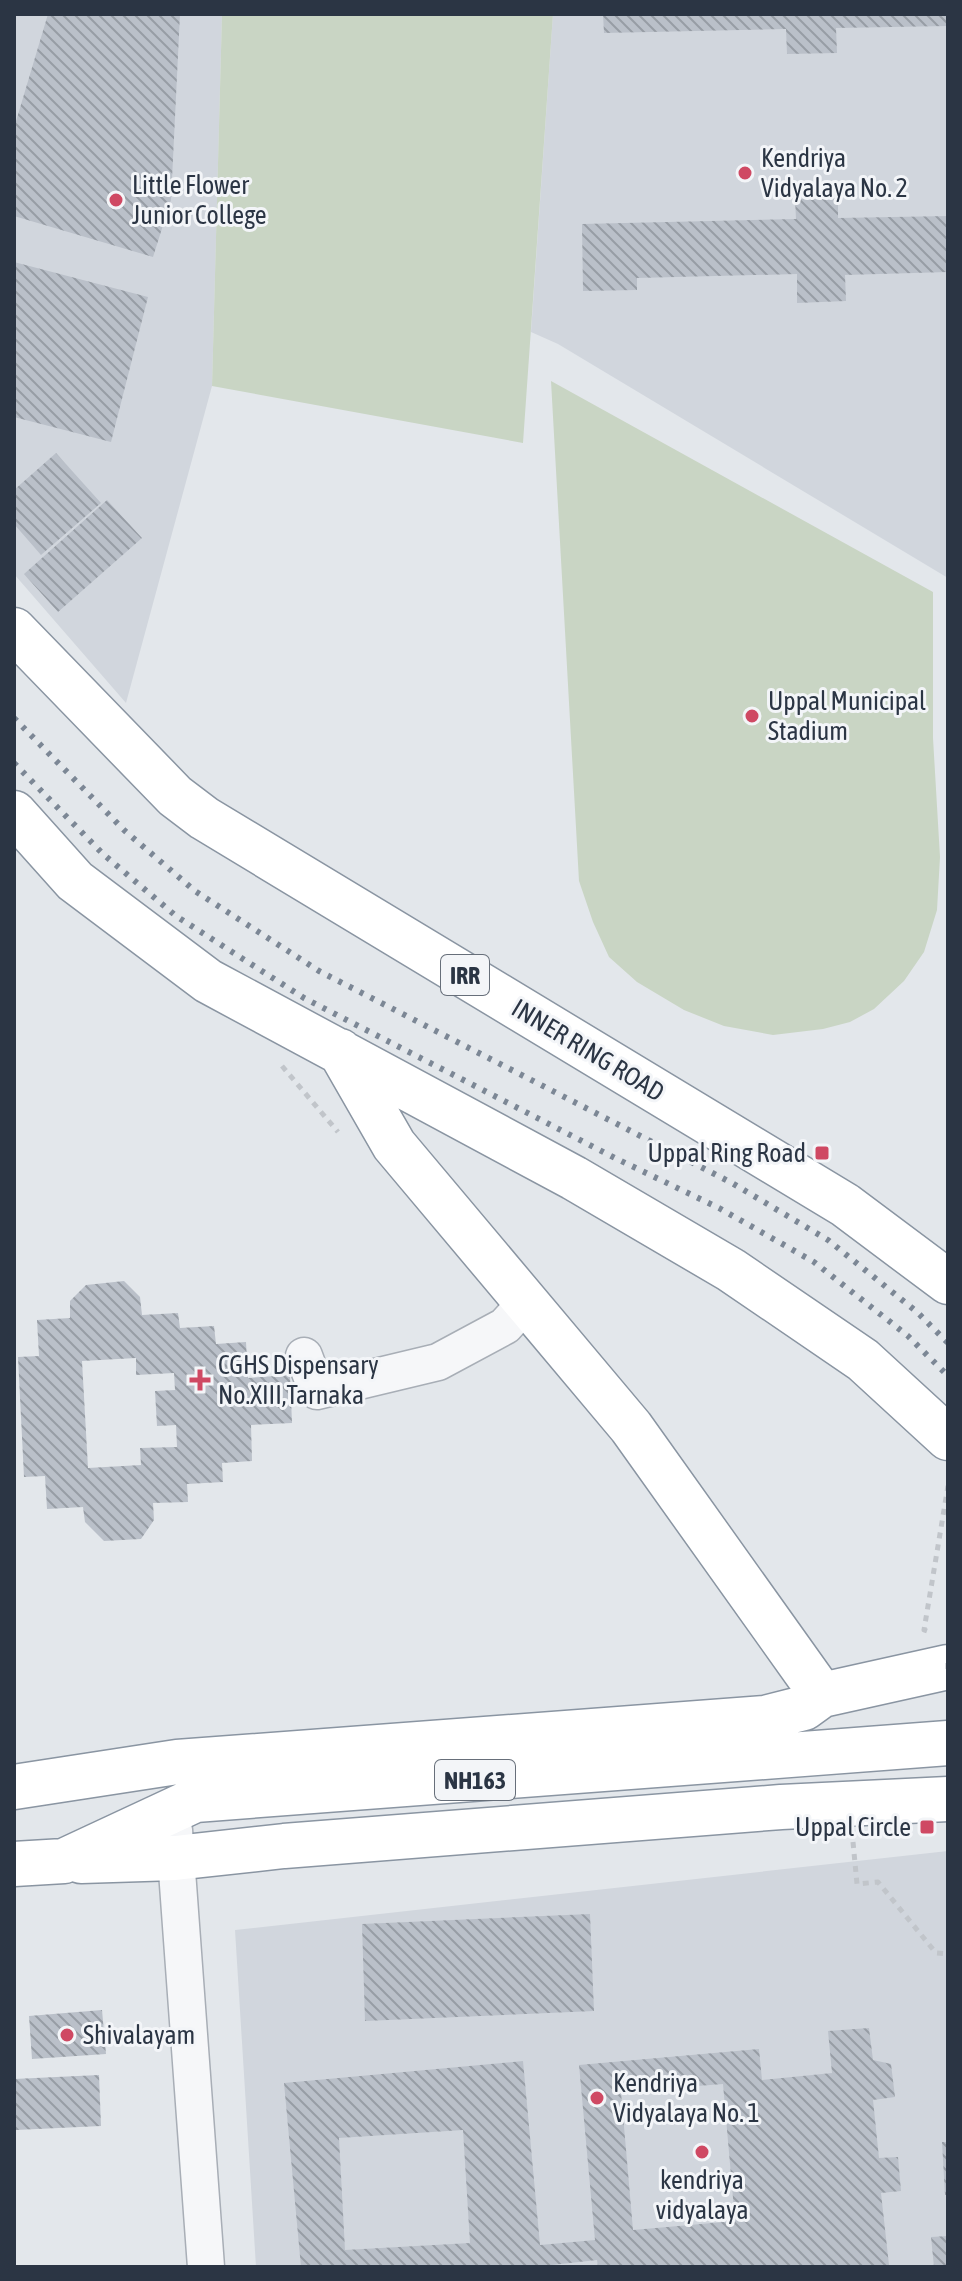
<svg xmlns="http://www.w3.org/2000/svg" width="962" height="2281" viewBox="0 0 962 2281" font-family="'Asap Condensed',sans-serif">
<defs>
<pattern id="building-back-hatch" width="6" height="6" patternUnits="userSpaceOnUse" patternTransform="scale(2)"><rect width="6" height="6" fill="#bac0c9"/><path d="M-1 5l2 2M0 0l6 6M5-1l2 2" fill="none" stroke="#979da5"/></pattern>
</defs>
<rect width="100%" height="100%" fill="#e3e7eb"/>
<path fill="#d1d6dd" d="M14,14H222L212,386L126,703L14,574Z
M553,14H948V578L558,344L531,332Z
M948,1851V2267H256L235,1930Z"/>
<path fill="#c9d5c4" d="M222,14H553L523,443L212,386Z
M551,381L933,592V738L940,857L937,910L924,952L904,981L874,1009L850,1022L823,1029L773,1035L724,1026L684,1010L637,982L609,957L593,922L579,881Z"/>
<path fill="url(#building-back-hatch)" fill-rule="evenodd" d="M48,14H180L171,200L153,257L14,216V128Z
M603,14H948V26L836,28L837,53L787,54L786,29L604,33Z
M838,198V218L948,216V272L845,275L846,301L797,303V274L637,278V290L583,291L582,224L796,219L795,199Z
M14,262L148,297L111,442L14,417Z
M56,453L101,503L41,555L14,524V490Z
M107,500L142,538L58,612L24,574Z
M124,1281L140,1297L142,1315L178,1313L180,1328L214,1326L216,1344L246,1342L248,1378L290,1375L292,1423L251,1425L252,1461L222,1463L223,1482L187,1484L188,1502L153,1503L154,1520L141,1539L104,1541L85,1522L83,1507L47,1509L45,1476L24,1477L18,1357L39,1356L37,1320L70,1318V1301L86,1285ZM136,1358V1375L174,1373L175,1390L155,1391L157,1426L176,1425L177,1447L140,1448L141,1465L88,1468L82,1361Z
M590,1914L594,2011L365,2021L362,1924Z
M102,2010L106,2054L32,2059L29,2016Z
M869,2028L873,2060L891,2064L895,2097L873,2100L879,2158L898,2157L901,2191L881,2193L889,2265L598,2267L597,2260L534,2267H301L284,2083L523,2061L540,2245L595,2240L579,2065L759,2049L762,2080L832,2073L828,2031ZM723,2084L735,2221L633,2230L621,2092ZM463,2130L470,2243L345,2250L339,2138Z
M99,2075L101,2126L16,2130L14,2079Z
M942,2142H948V2195H945Z
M948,2236V2267H934L931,2237Z"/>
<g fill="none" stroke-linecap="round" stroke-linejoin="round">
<defs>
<path id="minor" d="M304,1356L317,1391L438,1362L505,1326L526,1303
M174,1830L206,2267"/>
<path id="highway" d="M14,630L175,796L204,818L845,1205L948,1282
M14,813L75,881L208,981L574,1178L731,1270L863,1360L948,1438
M340,1051L394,1145L631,1427L822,1695
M14,1787L177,1762L765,1718L804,1708L822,1695L948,1667
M81,1861L175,1858L284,1846L781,1807L948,1799
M14,1864L64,1861L195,1800L948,1743"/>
</defs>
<use href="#minor" stroke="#a8aeb6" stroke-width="39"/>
<use href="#highway" stroke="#8a95a2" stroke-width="47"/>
<path stroke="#c1c5ca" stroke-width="5" stroke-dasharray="6 6" stroke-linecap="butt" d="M282,1066L338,1132
M927,1631L924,1630L948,1486
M853,1842L857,1884L878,1882L936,1953L948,1954"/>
<use href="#minor" stroke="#f6f7f9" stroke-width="36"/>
<use href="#highway" stroke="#fff" stroke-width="44"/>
<path stroke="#7c8795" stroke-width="6" stroke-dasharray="4 8" stroke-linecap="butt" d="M14,718L125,831L195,891L319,971L732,1183L828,1240L917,1312L948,1343
M14,763L103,854L176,916L304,998L615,1158L719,1208L814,1262L908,1336L948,1376"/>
<path stroke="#c1c5ca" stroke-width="5" stroke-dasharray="6 6" stroke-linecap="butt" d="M948,1663V1671"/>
</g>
<g fill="#cf4963" stroke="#f3f5f8" stroke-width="3">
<circle cx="745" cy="173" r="8"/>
<circle cx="116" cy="200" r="8"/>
<circle cx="752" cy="716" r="8"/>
<rect x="814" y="1145" width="16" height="16" rx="4"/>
<path d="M196 1368h8v8h8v8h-8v8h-8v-8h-8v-8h8z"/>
<rect x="919" y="1819" width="16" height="16" rx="4"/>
<circle cx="67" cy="2035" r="8"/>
<circle cx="597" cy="2098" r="8"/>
<circle cx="702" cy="2152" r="8"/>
</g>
<g text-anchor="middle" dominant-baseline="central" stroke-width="6" stroke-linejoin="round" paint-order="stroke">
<g fill="#f3f5f8" stroke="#676f7a" stroke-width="2">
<rect x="441" y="955" width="48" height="40" rx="6"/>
<rect x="435" y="1760" width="80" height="40" rx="6"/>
</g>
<g font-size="24" font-weight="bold" fill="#2b3544">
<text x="465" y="975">IRR</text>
<text x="475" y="1780">NH163</text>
</g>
<g font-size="26" fill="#2b3544" stroke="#f3f5f8" text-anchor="start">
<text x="761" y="158">Kendriya<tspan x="761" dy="30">Vidyalaya No. 2</tspan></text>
<text x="132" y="185">Little Flower<tspan x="132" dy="30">Junior College</tspan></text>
<text x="768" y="701">Uppal Municipal<tspan x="768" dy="30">Stadium</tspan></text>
<text x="806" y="1153" text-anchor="end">Uppal Ring Road</text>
<text x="218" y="1365">CGHS Dispensary<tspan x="218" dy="30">No.XIII,Tarnaka</tspan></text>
<text x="911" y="1827" text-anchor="end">Uppal Circle</text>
<text x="83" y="2035">Shivalayam</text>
<text x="613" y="2083">Kendriya<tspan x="613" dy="30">Vidyalaya No. 1</tspan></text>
<text x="702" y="2180" text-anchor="middle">kendriya<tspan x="702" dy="30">vidyalaya</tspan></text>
</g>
<g font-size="26" fill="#2b3544" stroke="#f3f5f8">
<text transform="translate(588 1050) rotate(31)">INNER RING ROAD</text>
</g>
</g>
<rect width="962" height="2281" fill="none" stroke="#2b3544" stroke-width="32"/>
</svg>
